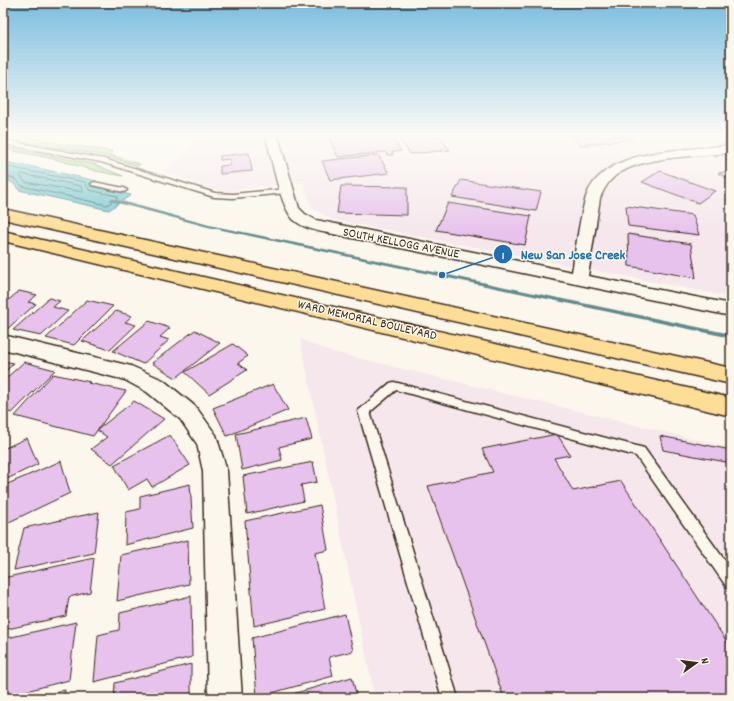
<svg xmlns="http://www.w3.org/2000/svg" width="734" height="701" viewBox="0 0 734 701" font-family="Dekko,sans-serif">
<rect width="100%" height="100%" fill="#fbf7ec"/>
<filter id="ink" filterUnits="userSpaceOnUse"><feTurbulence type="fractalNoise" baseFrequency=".025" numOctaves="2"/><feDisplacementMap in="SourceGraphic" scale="8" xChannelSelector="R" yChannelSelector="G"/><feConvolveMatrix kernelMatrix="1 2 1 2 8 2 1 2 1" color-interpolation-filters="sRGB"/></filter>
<g filter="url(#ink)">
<path fill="#f5e7ec" d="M199,136H731V297L331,219L312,208L303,182L228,191L215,190L162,171L179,158Z
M300,339L329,351L731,448V698H375Z"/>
<path fill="#a9d999" stroke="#72825c" d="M3,136H26L50,142L112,151L110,155L140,164L138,166L102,155L15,141Z
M3,147L94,164L123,176L96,171L54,159L3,149Z"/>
<path fill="#79cad2" stroke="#608a8a" d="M3,162L24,165L97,181L90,186L131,195L109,210L19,190L13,183L3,178Z"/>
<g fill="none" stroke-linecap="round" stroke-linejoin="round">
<path stroke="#546a66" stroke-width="1" d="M3,166L85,182L89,190L117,196L118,198L107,205L22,186L15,179L3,175
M22,174L81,186L83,192L25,182L20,176Z"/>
<path fill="#608a8a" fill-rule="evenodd" d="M110,199H114L209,225L731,334V338L208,227L110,201Z"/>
</g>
<path fill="#e7c2ec" stroke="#3b2a1e" d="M328,136H391L401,151L392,152L393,155H387L386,152L338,157Z
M398,136H439L450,150L410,154Z
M570,136H627L632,139L581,145Z
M249,153L252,171L220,174V166L230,165V159L220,160V156Z
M378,155L389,173L330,180L322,161Z
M660,171L715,191L698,203L642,182Z
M731,171V181L718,173Z
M461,180L541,192L536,211L452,197Z
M341,186L407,187V215L337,213Z
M448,203L531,216L525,245L436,230Z
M626,206L693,215L699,235L628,226Z
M628,234L691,244L696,278L629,266Z
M19,291L37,295L28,302L36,304L7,329L3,328V305Z
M49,298L60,301L53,307L68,311L41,336L13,330Z
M87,300L113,306L74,345L46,338Z
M116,311L132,316L125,322L136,325L110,350L82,341Z
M149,321L170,328L160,337L169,340L143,364L113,351Z
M195,330L220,343L176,378L152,363Z
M233,344L248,356L238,363L247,370L209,394L185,372Z
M3,361L14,363L3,374Z
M24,362L55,370L12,413L3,410V381Z
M53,374L90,382L88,383L126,391L93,436L15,416Z
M273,384L288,410L227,436L213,408Z
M134,401L164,419L112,464L91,449L107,437L97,430Z
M306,418L312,439L279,447L282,460L242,470L236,434Z
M557,434L570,455L554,458L573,491L621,481L731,648V697L504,698L428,486L493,472L482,449Z
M170,435L190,465L152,487L147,479L128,490L114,465Z
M660,436L731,450V463L663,450Z
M27,438L38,464L3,481V449Z
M61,461L70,493L7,523L3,500V486Z
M313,462L317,482L301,485L304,501L247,514L243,476Z
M190,484L193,528L125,545L126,512L140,509V496Z
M320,505L328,550L315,553L325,609L254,626L245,521Z
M99,512L94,553L14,570L24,528Z
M188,540L189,584L117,601L121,555Z
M94,558L90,592L69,597L66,616L3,630V578Z
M191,596L192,657L94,682L98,635L119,630L120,613Z
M345,614L353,651L329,657L333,676L257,697L252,638Z
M76,622L69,680L3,697V639Z
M191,664V698H114L115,683Z
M352,677L357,698H278Z
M65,690L64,698H34Z"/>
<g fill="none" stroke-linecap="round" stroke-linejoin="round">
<defs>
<path id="lane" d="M3,140L104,159L215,193L233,194L286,189L289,191L286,193L233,198L214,197L101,162L3,144Z
M94,182L124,188L127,190L124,192L92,185L91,184Z
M394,382L644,448L731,569V588L726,586L636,456L396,390L370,412L458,698H442L358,411L390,383Z"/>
<path id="street" d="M266,136H278L299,208L305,214L316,220L572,272C576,249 579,220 586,197C604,146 687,151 731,145V153C700,156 647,156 621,172C611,177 604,188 600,198L588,276L731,304V316L328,233C316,231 303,228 294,220C280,207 271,156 266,136Z
M3,335L131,366L163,380L196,407L216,435L227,471L242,698H208L203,471L197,444L180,419L147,392L125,380L3,349Z"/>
<path id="highway" d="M3,209L731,368V384L3,219Z
M3,231L731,398V416L3,241Z"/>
</defs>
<use href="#lane" stroke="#3b2a1e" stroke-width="3"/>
<use href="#street" stroke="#3b2a1e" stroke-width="3"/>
<use href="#highway" stroke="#3b2a1e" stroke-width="3"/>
<use href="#lane" fill="#fbf7ec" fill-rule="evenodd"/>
<use href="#street" fill="#fbf7ec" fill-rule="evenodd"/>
<use href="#highway" fill="#fedd96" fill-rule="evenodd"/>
</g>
</g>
<linearGradient id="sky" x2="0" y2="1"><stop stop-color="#7bbddf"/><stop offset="0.58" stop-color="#fdfbf6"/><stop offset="1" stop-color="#fdfbf6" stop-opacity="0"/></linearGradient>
<rect width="734" height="234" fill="url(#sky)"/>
<g text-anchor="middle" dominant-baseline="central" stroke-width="3" stroke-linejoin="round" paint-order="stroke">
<g font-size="13" fill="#3b2a1e" stroke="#fbf7ec">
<text transform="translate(401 244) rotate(11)">SOUTH KELLOGG AVENUE</text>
<text transform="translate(367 321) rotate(13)">WARD MEMORIAL BOULEVARD</text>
</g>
</g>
<path fill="none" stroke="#1f6fb2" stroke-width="1.5" d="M442 275L503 254"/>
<g fill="#1f6fb2" stroke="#fbf7ec" stroke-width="1.5">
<circle cx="442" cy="275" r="4"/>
<circle cx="503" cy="254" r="10"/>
</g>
<g font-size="12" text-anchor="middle" font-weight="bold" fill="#fff">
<text x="503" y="259">1</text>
</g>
<g font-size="14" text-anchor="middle" font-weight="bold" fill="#1f6fb2" stroke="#fbf7ec" stroke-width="3" stroke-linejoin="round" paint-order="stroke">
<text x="573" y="259">New San Jose Creek</text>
</g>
<rect width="734" height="701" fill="none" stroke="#fbf7ec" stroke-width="16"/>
<rect x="8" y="8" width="718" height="685" fill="none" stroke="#3b2a1e" stroke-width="1.5" filter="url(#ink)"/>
<g transform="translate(696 663) rotate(76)" stroke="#fbf7ec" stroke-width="3" paint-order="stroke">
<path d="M0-3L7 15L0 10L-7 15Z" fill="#3b2a1e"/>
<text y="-6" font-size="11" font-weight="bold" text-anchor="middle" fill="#3b2a1e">N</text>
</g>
</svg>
